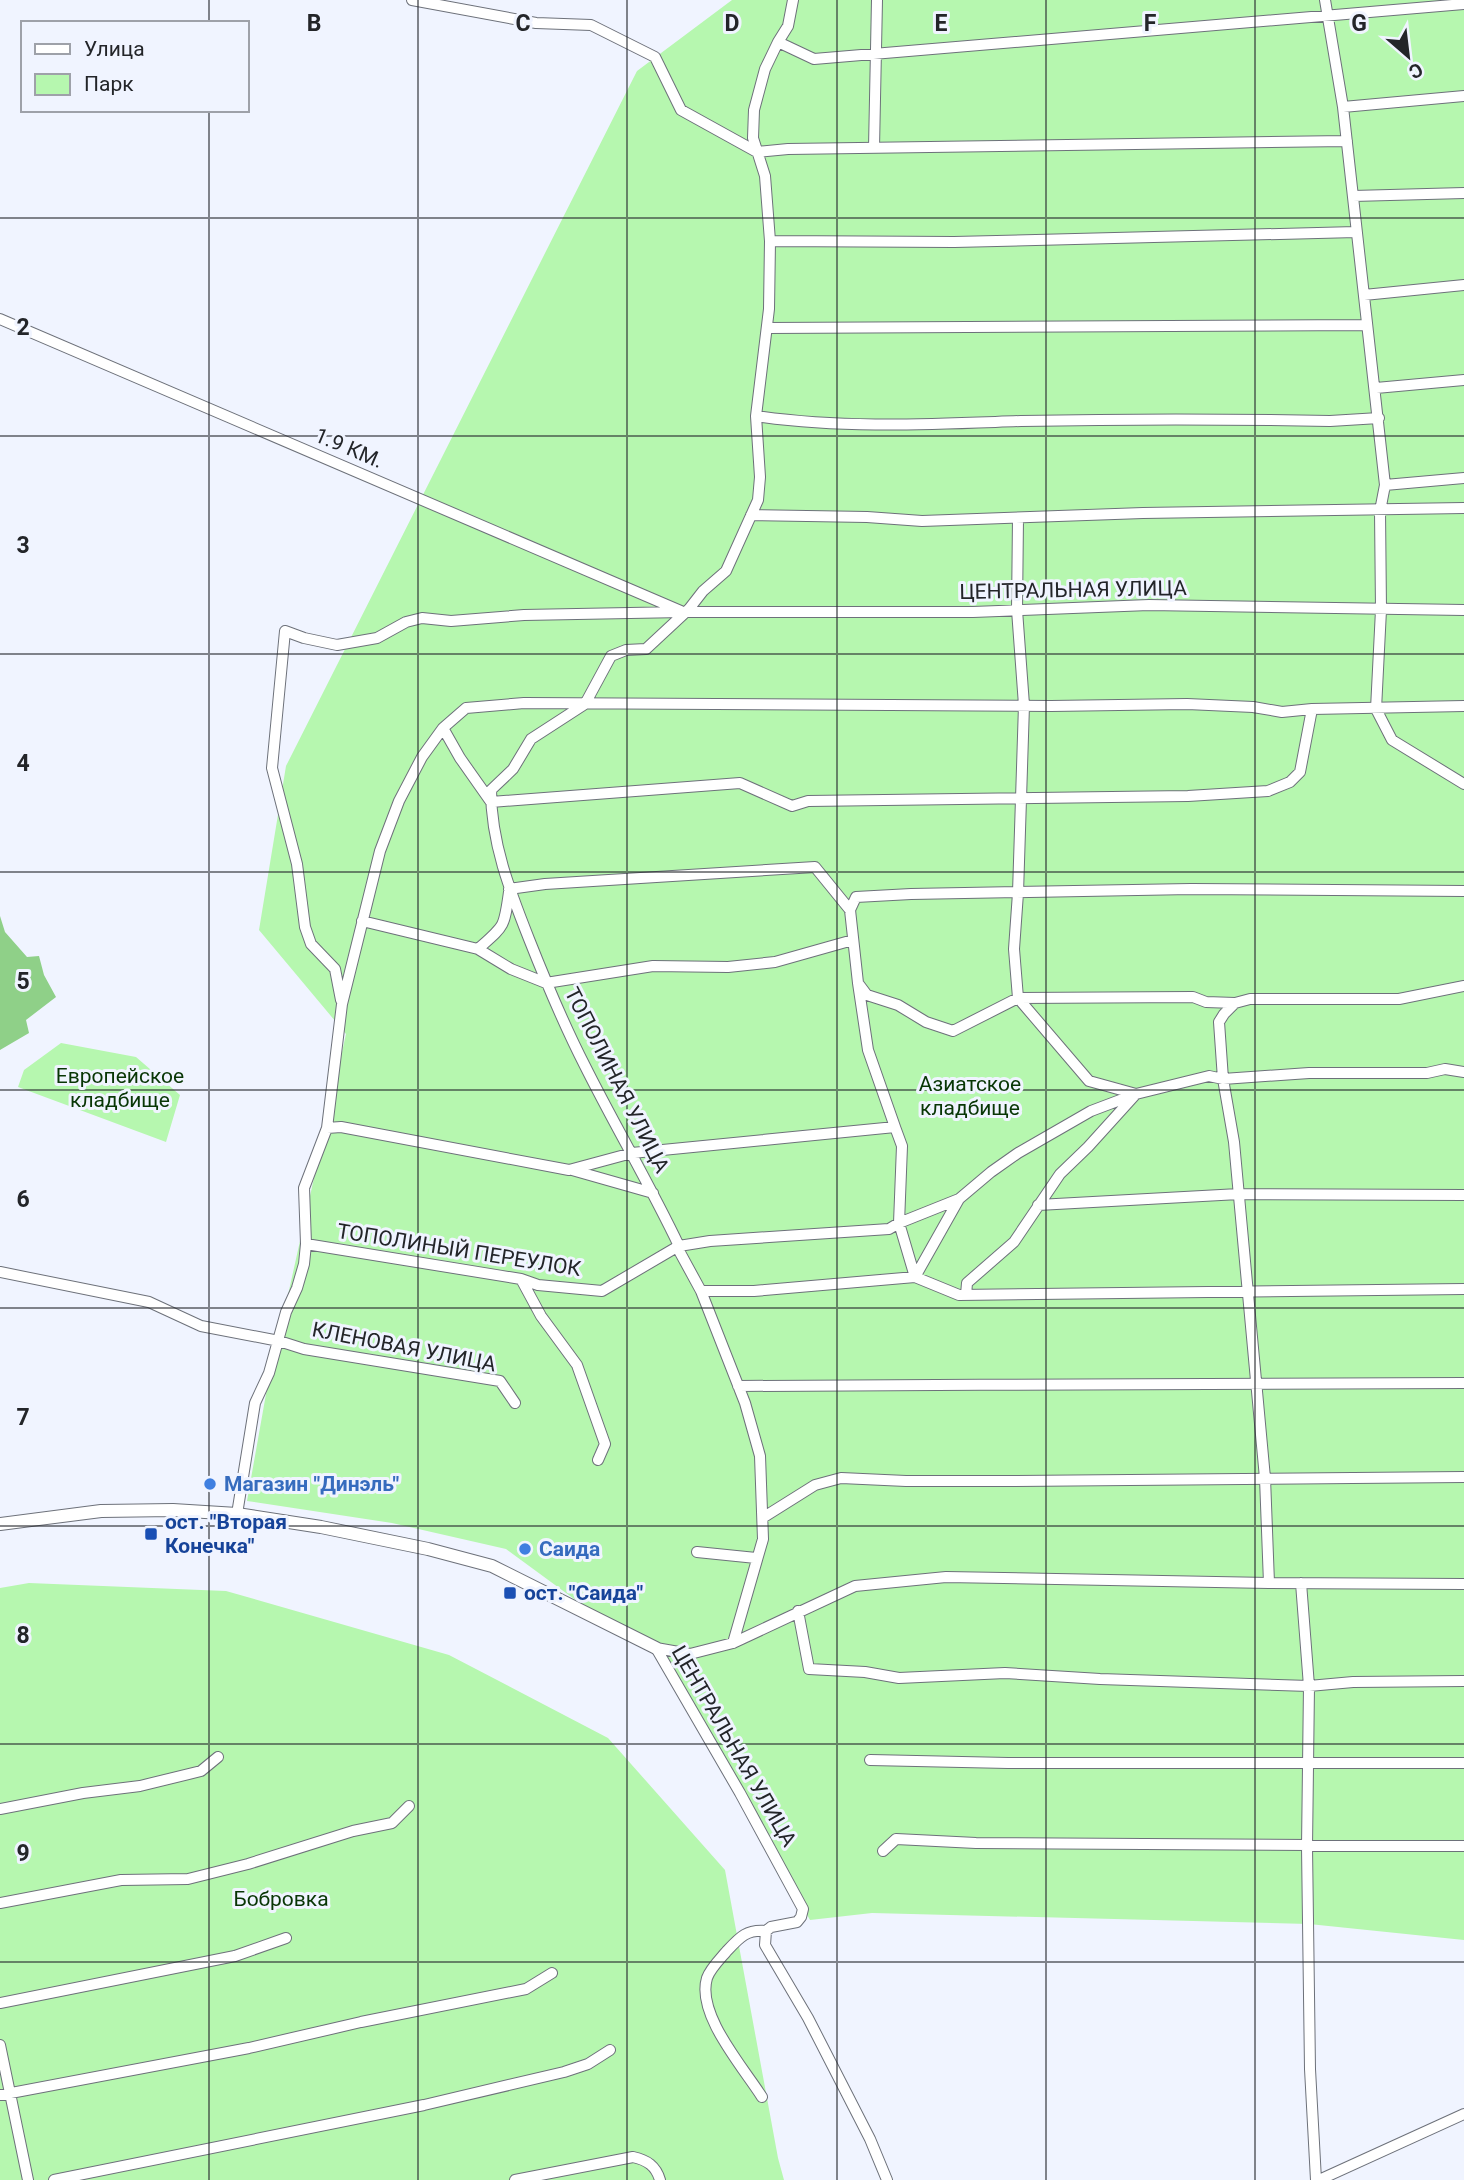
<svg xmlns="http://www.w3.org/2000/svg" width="1464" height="2180" viewBox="0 0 1464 2180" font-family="Roboto,sans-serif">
<rect width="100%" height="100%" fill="#f0f4ff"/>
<path fill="#b6f7af" d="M732,0H1464V1940L1309,1924L872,1913L810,1920L656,1648L581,1604L506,1549L392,1523L247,1501L266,1394L346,1034L259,930L286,766L637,71Z
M61,1043L136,1057L180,1095L166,1142L18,1087L24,1070Z
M29,1583L226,1591L449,1655L608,1738L725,1870L778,2158L784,2180H0V1588Z"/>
<path fill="#8fd088" d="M0,916L5,932L27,957L39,956L44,975L56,997L26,1020L29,1033L0,1050Z"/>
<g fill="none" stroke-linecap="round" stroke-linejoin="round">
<defs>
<path id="minor" d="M412,0L536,23L591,25L655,57L681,110L757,152L788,149L1347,141
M793,0L788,26L778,42L814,59L1464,4
M1325,0L1343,107L1385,485L1380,511L1381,610L1376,709L1392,740L1464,784
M1343,107L1464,96
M874,148L877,0
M1353,196L1464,193
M770,241L954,242L1356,232
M1364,295L1464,285
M0,319L681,611
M767,328L1366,325
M1376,388L1464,380
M756,416C843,429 933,424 1021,421C1124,419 1228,419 1330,421L1379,418
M1385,485L1464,478
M751,515L867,517L922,521L1143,513L1464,508
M443,728L460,758L491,802
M491,802L740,783L792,806L808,801L1188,796L1268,791L1290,782L1300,772L1312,709
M509,889L545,884L815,867L850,910L856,897L911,894L1191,889L1464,891
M850,910L858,983L867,995L898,1005L926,1022L953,1031L1018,998L1193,997L1206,1002L1235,1003
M362,921L478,949L511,969L546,983
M478,949C505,925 504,928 509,892
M546,983L653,966L728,967L775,962L853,940
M341,1000L335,969L311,944L305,927L297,864L272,768L285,631L304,638L337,645L377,638L406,622L422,618L451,621L524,615L683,612H973L1149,605L1464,610
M895,1127L902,1146L899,1223L915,1277L959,1199
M327,1128L341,1127L569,1170L632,1153L895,1127L868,1050L858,983
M572,1170L653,1193
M1038,1205L1239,1194L1464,1195
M306,1244L521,1279L538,1285L602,1291L677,1247
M679,1246L710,1241L889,1229L899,1223L959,1199L991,1172L1018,1153L1091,1111L1136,1094L1209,1076L1223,1079L1309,1073H1427L1445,1069L1464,1072
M0,1272L149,1302L201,1326L279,1341L304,1349L500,1381L515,1403
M521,1279L541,1316L577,1365L605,1444L598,1460
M701,1291H754L915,1277L959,1295L1464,1289
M966,1295L967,1283L1014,1242L1060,1174L1088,1147L1136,1094L1089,1081L1018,998L1014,949L1018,893L1024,705L1017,610L1018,518
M738,1386C980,1385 1222,1383 1464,1383
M237,1514L255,1403L269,1373L286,1312L297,1288L304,1264L306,1244L304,1188L327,1128L342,1004L380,851L399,801L422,757L443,728L466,708L524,703L1051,706L1187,704L1253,707L1282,712L1312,709L1464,706
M764,1517L815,1485L841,1478L906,1481H1016L1464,1477
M697,1552L756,1558
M1269,1583L1265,1478L1234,1142L1223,1079L1219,1022L1224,1014L1235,1003L1250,999H1399L1464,986
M1301,1583L1309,1686L1307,1847L1310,2069L1316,2180
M798,1611L809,1669L865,1672L899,1678L1005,1673L1100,1679L1309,1686L1353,1682L1464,1681
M733,1643L763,1539L760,1456L745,1403L701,1291L677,1247L679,1246C650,1185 615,1126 585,1066C564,1025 546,982 529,939C510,891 491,843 491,790L513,769L531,739L585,704L611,656L626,650L646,649L689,609L703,591L726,571L758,500L760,477L756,416L769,309L770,241L765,176L753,138L754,110L765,69L778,42
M656,1648L690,1654L733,1643L855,1586L946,1577L1269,1583L1464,1584
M656,1648L740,1793L803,1909L801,1917L797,1922L771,1927L766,1931L765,1945L808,2018L870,2139L887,2180
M870,1760L1008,1763H1464
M0,1809L83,1793L140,1786L201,1771L218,1757
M883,1851L896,1839L976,1843L1464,1846
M0,1903L121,1880L188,1879L248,1864L353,1831L392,1823L409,1806
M0,2003L235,1956L286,1938
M0,2045L28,2180
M0,2095L249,2048L361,2022L526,1989L552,1973
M762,2097C743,2067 696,2014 707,1978C710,1969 720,1959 726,1952C739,1938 746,1929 766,1931
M54,2180L424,2105L564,2072L588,2064L610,2050
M515,2180L633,2157C647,2160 656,2166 660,2180
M1319,2180L1464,2114"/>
<path id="tertiary" d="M0,1524L101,1511L173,1510L237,1514L321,1527L428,1549L492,1566L656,1648"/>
</defs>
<use href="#minor" stroke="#6d717a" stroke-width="12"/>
<use href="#tertiary" stroke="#6d717a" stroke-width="14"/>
<use href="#minor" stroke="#fff" stroke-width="10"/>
<use href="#tertiary" stroke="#fff" stroke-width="12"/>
</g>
<path fill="none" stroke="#232529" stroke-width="2" stroke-opacity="0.55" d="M209,0V23M418,0V2180M627,0V2180M837,0V2180M1046,0V2180M1255,0V2180M209,110V2180M0,218H1464M0,436H1464M0,654H1464M0,872H1464M0,1090H1464M0,1308H1464M0,1526H1464M0,1744H1464M0,1962H1464"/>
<g fill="#3f7fe0" stroke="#f0f4ff" stroke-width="2.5">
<circle cx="210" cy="1484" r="7"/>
<circle cx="525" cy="1549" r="7"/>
</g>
<g fill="#1a4fb4" stroke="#f0f4ff" stroke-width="2.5">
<rect x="144" y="1527" width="14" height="14" rx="3.5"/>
<rect x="503" y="1586" width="14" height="14" rx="3.5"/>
</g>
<g text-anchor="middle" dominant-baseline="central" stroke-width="6" stroke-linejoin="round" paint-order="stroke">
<g font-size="21" fill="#232529" stroke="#f0f4ff">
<text transform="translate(349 448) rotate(23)">1.9 КМ.</text>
<text transform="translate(1073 590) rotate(-1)">ЦЕНТРАЛЬНАЯ УЛИЦА</text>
<text transform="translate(617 1080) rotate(63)">ТОПОЛИНАЯ УЛИЦА</text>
<text transform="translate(459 1250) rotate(9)">ТОПОЛИНЫЙ ПЕРЕУЛОК</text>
<text transform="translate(404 1347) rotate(11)">КЛЕНОВАЯ УЛИЦА</text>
<text transform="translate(734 1746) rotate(60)">ЦЕНТРАЛЬНАЯ УЛИЦА</text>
</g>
<g font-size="21" fill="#083605" stroke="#f0f4ff">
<text x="120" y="1076">Европейское<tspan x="120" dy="24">кладбище</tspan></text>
<text x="970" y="1084">Азиатское<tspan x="970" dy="24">кладбище</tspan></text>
<text x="281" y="1899">Бобровка</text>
</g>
<g font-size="21" font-weight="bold" fill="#366cbe" stroke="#f0f4ff" text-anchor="start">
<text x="224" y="1484">Магазин "Динэль"</text>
<text x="539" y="1549">Саида</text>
</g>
<g font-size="21" font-weight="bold" fill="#164399" stroke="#f0f4ff" text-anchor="start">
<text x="165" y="1522">ост. "Вторая<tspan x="165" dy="24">Конечка"</tspan></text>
<text x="524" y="1593">ост. "Саида"</text>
</g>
</g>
<g font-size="23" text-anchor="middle" font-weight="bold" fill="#232529" stroke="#f0f4ff" stroke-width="6" stroke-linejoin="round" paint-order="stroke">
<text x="314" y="31">B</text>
<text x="523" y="31">C</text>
<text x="732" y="31">D</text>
<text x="941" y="31">E</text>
<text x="1150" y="31">F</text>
<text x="1359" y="31">G</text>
<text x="23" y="335">2</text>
<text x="23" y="553">3</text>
<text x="23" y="771">4</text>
<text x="23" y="989">5</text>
<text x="23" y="1207">6</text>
<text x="23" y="1425">7</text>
<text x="23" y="1643">8</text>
<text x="23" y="1861">9</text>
</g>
<rect x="21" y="21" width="228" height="91" fill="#f0f4ff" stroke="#9ea1a9" stroke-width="2"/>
<rect x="35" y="44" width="35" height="10" fill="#ffffff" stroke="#9ea1a9" stroke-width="2"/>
<text x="84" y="56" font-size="21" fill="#232529">Улица</text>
<rect x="35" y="74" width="35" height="21" fill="#b6f7af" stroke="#9ea1a9" stroke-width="2"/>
<text x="84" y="91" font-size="21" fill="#232529">Парк</text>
<g transform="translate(1408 56) rotate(152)" stroke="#f0f4ff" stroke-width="5" paint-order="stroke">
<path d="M0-5L12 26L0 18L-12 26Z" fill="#232529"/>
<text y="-10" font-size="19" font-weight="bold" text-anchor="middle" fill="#232529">С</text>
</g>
</svg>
